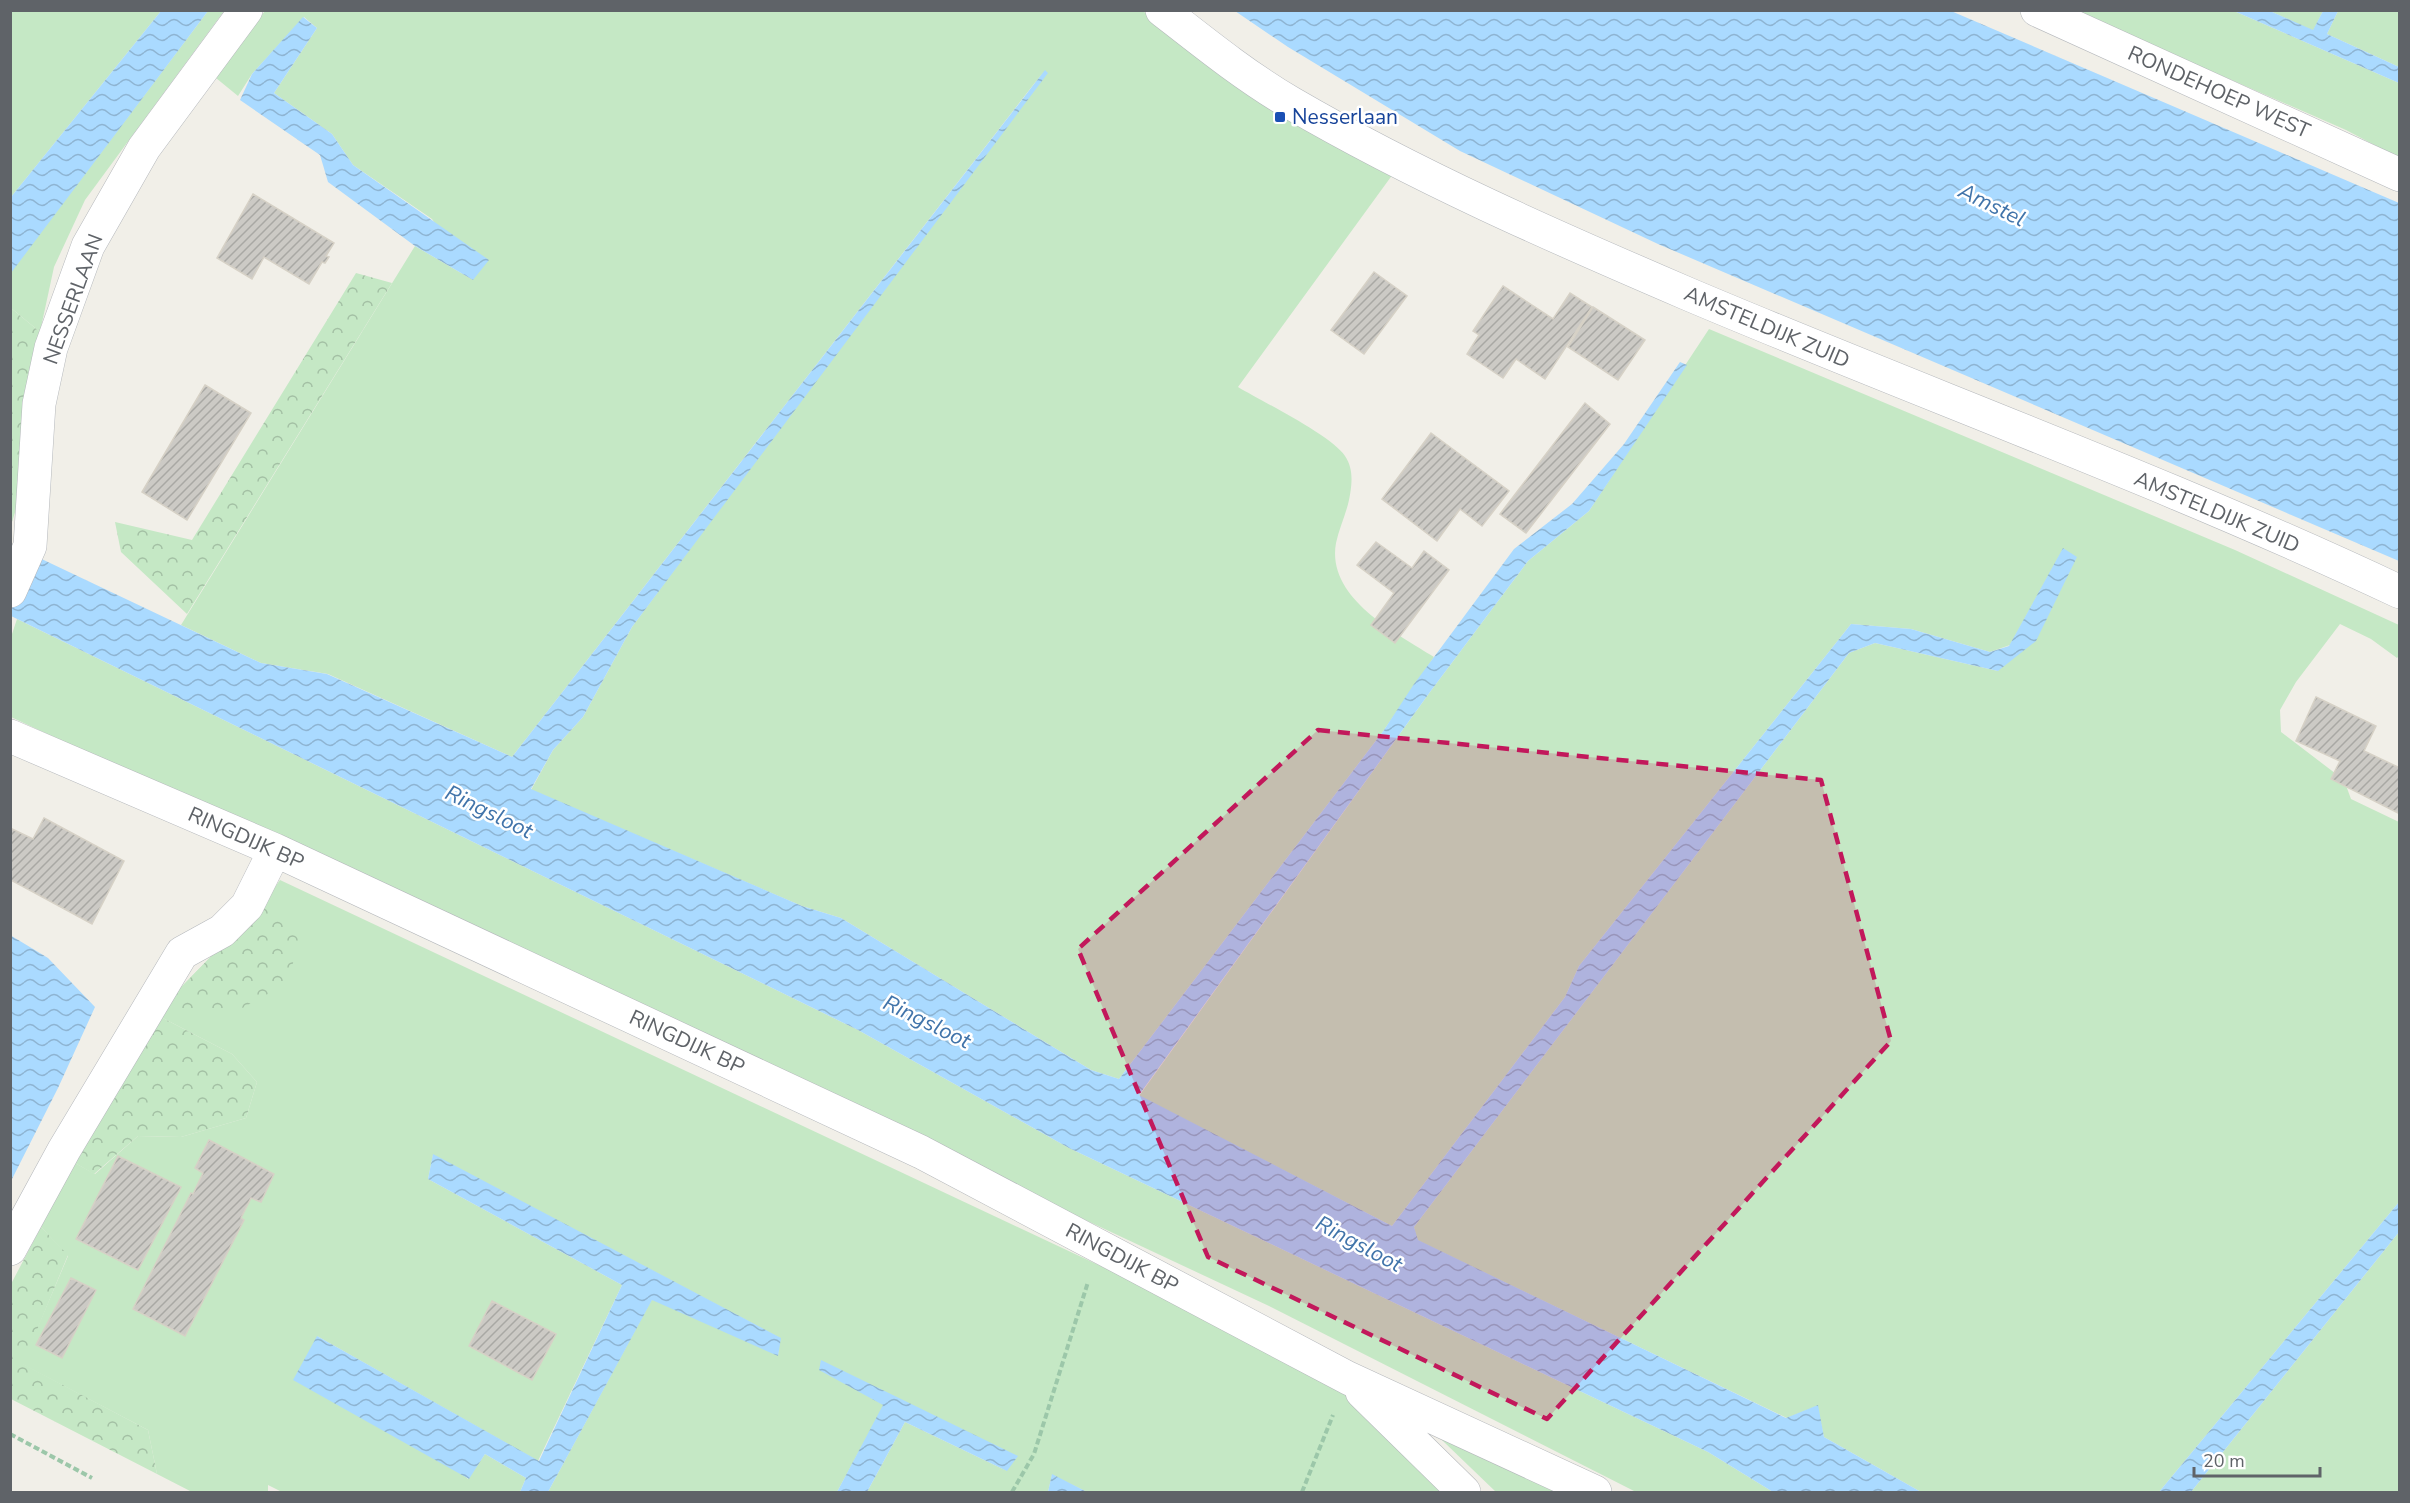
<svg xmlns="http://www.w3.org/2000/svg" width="2410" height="1503" viewBox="0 0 2410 1503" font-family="'Nunito Sans',sans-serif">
<defs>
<pattern id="forest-crowns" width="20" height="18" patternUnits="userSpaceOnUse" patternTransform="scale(1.5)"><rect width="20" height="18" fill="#c5e8c5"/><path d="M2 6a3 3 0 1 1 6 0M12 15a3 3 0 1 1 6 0" fill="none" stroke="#a3c0a4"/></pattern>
<pattern id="water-waves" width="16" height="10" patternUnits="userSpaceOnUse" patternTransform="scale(1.5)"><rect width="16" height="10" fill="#aadaff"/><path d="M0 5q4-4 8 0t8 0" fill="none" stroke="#8eb4d2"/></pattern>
<pattern id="building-hatch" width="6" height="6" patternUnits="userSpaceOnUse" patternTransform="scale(1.5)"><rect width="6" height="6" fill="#cccac5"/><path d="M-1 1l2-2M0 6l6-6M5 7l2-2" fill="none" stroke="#a9a8a4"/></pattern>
</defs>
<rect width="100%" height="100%" fill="#f1efe8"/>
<path fill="#c5e8c5" d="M11,11H161L11,197Z
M208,11H224L85,200L54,267L40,332L11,308L10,273Z
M265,11H1143L1186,47L1393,174L1238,387C1263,402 1331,435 1345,456C1354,469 1352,485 1349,500C1346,514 1339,529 1336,543C1326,598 1396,633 1434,657L1384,730L1119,1079L1091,1070L841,918L802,906L531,790L553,750L583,717L632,627L1044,71L512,757L328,674L261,663L181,625L415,246L473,280L432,219L353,165L332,134L274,93L317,28L304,17L252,74L238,96L216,78L237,46Z
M2074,11H2234L2399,83V158L2346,130Z
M2270,11H2323L2313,31Z
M2338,11H2399V67L2327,34Z
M1709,329L2235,550L2399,625V656L2397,658L2371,639L2340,624L2296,682L2280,710L2281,732L2344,780L2351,799L2399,822V1202L2159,1492H1921L1824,1437L1817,1406L1787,1418L1417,1240L1414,1227L1849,653L1875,643L1998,671L2063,549L2010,645L1990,652L1911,629L1851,624L1579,966L1565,997L1392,1226L1139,1096L1430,692L1528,561L1589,511Z
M17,619L858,1030L1069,1148L1708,1452L1773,1492H1636L1269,1306L11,717V637Z
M280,880L1343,1380L1455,1492H1087L1052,1475L1048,1492H867L905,1422L1007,1471L819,1370L884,1405L837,1492H548L652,1299L778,1355L780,1338L433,1155L428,1179L622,1285L538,1461L317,1336L468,1479L485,1454L526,1478L520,1492H282L268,1485V1492H192L157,1474L148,1430L22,1364L68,1256L41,1227L75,1163L95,1174L138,1136L181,1137L246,1118L257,1082L232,1054L155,1014L265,901Z
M2399,1232V1492H2191Z
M1419,1418L1561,1492H1496Z"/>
<path fill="url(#forest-crowns)" d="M356,273L392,283L187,614L121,552L115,522L192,540Z
M11,308L40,332L19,500L11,525Z
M265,901L299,939L288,983L237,1011L157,1015L232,1054L257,1082L246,1118L181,1137L138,1136L94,1174L75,1163L155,1014Z
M41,1227L68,1255L23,1364L148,1430L157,1474L11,1399V1284Z"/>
<path fill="url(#water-waves)" d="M161,11H208L11,273V197Z
M1235,11H1951L2399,203V561L1658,244L1460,151L1288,47Z
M2234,11H2270L2313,30L2323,11H2338L2327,34L2399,67V83Z
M303,17L317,28L274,93L332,134L353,165L489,260L473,280L415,246L328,182L320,155L240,100L252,74Z
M1045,70L1048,73L632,627L583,717L553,750L531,789L802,906L841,918L1091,1070L1119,1079L1384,730L1414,684L1514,549L1572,504L1624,444L1680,362L1687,365L1589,511L1528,561L1430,692L1139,1095L1392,1226L1565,997L1579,966L1851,624L1911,629L1990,652L2009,646L2063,548L2077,557L2036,641L1998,671L1875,643L1849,653L1414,1227L1418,1240L1786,1418L1818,1405L1824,1437L1921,1492H1773L1708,1452L1069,1148L858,1030L11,616L10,544L261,663L327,674L512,757Z
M10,935L48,958L95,1007L58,1088L11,1181Z
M433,1154L781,1338L778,1356L652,1300L548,1492H520L526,1478L485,1454L469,1479L293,1380L317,1336L539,1461L622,1285L428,1179Z
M2399,1202V1232L2191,1492H2159Z
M821,1360L1018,1456L1007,1471L905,1422L867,1492H837L883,1405L819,1370Z
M1052,1474L1087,1492H1048Z"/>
<path fill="url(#building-hatch)" stroke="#d6d1c6" stroke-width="1.5" d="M253,194L334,243L326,256L329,257L325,263L322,262L309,284L264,257L252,279L217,258Z
M1374,272L1407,296L1364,354L1331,330Z
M1503,286L1553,319L1570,293L1592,307L1545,379L1516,359L1503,378L1467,354L1479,335L1473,331Z
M1593,307L1645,340L1618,380L1568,347Z
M205,385L251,413L187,520L142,492Z
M1585,403L1610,424L1526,533L1500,514Z
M1431,433L1509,491L1482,526L1460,509L1437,541L1382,499Z
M1376,542L1412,568L1424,551L1449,570L1395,643L1371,625L1394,593L1357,565Z
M2316,697L2376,726L2364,751L2400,768V814L2331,779L2340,761L2296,741Z
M44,818L124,861L92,924L11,880L10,882V828L33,839Z
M209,1140L274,1174L261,1202L251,1198L241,1218L244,1220L185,1336L133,1309L191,1193L193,1194L203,1173L195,1168Z
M118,1156L181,1187L138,1270L76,1239Z
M71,1278L96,1290L62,1358L36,1345Z
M492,1301L556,1334L532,1380L469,1346Z"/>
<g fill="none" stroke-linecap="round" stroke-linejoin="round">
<defs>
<path id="minor" d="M1162,10C1203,42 1245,76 1291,103C1418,177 1553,236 1688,294C1924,394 2167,482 2400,592
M2037,10L2400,175
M10,591L30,546L39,404L51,348L88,246L144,148L246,10
M10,736L275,850L921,1152L1348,1378L1595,1492
M10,1249L64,1150L182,953L222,931L247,906L275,850
M1362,1392L1464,1492"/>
</defs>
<use href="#minor" stroke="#b5b8bc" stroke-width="34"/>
<path stroke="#9cc7a9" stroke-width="4" stroke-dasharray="6 3" stroke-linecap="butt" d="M10,1434L92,1478
M1012,1492L1034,1454L1088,1282
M1302,1492L1333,1415"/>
<use href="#minor" stroke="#fff" stroke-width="33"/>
</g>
<path fill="#c2185b" fill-opacity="0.2" stroke="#c2185b" stroke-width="4.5" stroke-dasharray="12 8" stroke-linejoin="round" d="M1318,730L1821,780L1891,1041L1547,1419L1208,1257L1078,949Z"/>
<rect fill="#1a4fb4" stroke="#fff" stroke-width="2" x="1274" y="111" width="12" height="12" rx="3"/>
<g text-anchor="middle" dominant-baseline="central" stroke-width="5" stroke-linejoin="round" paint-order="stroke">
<g font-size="21" fill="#5f6368" stroke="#fff">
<text transform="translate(2219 92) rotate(24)">RONDEHOEP WEST</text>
<text transform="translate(73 299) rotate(-70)">NESSERLAAN</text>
<text transform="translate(1767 327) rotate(23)">AMSTELDIJK ZUID</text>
<text transform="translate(2217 512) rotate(23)">AMSTELDIJK ZUID</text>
<text transform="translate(246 838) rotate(24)">RINGDIJK BP</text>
<text transform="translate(687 1042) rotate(25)">RINGDIJK BP</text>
<text transform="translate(1122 1258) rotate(28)">RINGDIJK BP</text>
</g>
<g font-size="21" fill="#164399" stroke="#fff" text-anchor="start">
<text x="1292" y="117">Nesserlaan</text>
</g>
<g font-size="22" font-style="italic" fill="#4174aa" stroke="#fff">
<text transform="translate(1992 205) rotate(26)">Amstel</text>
<text transform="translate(489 812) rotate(26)">Ringsloot</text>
<text transform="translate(927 1022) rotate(26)">Ringsloot</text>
<text transform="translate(1359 1244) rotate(28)">Ringsloot</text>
</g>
</g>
<rect width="2410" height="1503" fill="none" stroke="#5f6368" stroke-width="24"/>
<path d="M2194 1467v9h126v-9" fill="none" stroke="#5f6368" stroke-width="3"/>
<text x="2203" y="1467" font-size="18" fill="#5f6368" stroke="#ffffff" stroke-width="4.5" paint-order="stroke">20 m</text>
</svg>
